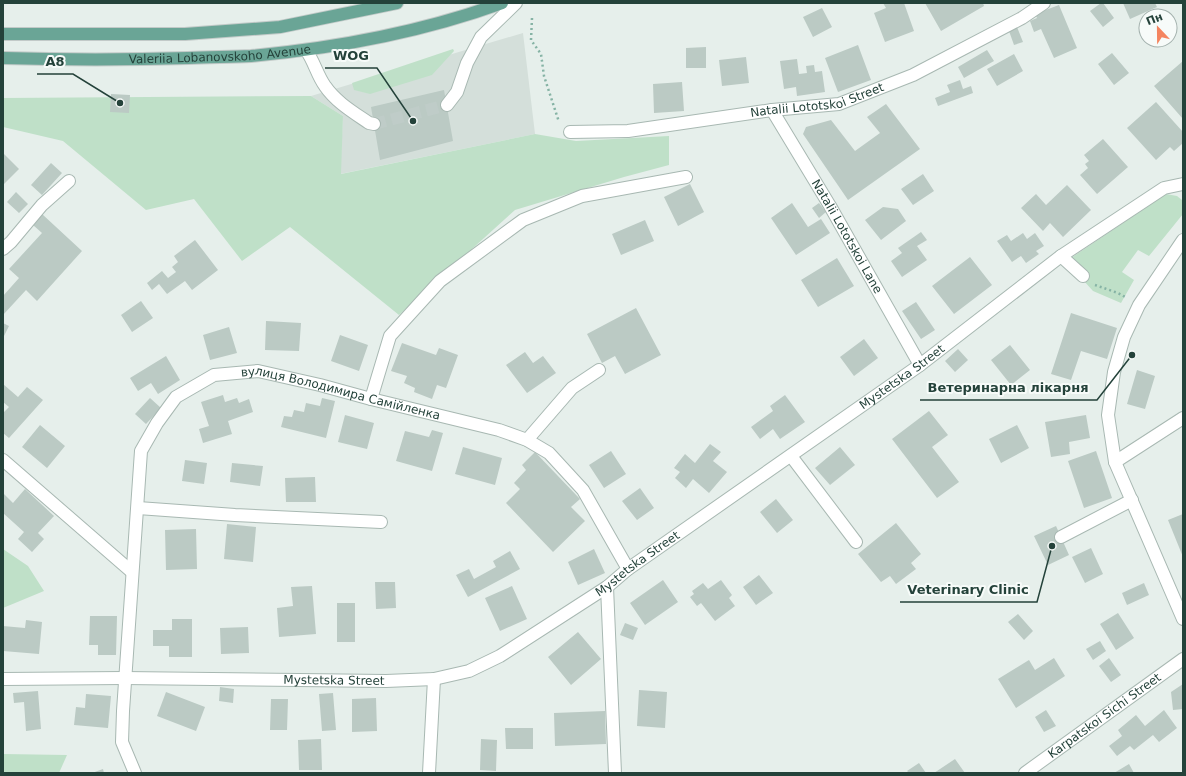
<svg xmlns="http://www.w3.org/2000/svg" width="1186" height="776" viewBox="0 0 1186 776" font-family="'DejaVu Sans',sans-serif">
<rect width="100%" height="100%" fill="#e6efeb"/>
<path fill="#d4dfda" d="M523,33L535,134L340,174L343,116L311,96Z"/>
<path fill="#bfe0c8" d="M453,49L454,51L432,75L370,94L354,90L352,83Z
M311,96L343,116L341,174L535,134L576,141L669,136V165L624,177L515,210L399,315L290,227L242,261L194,199L146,210L63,141L3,127V98Z
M1166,194L1177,196L1182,200L1183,214L1149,256L1138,250L1122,272L1134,280L1121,303L1093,291L1084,281L1071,258Z
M3,549L28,566L44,591L3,608Z
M3,754L67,755L59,773H3Z"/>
<path fill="#bbcac4" d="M883,3H904L914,31L885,42L874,13L886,8Z
M925,3H983L984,6L941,31Z
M1101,3H1103L1114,18L1103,27L1090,11Z
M1123,3H1155L1157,7L1130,19Z
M1059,5L1077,48L1054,58L1041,29L1034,32L1030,21L1037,18L1035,14Z
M822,8L832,27L813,37L803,17Z
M1017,27L1023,42L1014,45L1009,31Z
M858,45L871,80L838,92L825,58Z
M706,47V68H686V48Z
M987,50L994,61L964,78L958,67Z
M1112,53L1129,73L1114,85L1098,64Z
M1014,54L1023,71L997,86L987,69Z
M746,57L749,83L722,86L719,60Z
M797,59L799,74L807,73L806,66L814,65L815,72L822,71L825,92L797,96L796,87L784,89L780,61Z
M1183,61V119L1154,86Z
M960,80L963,89L971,86L973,93L938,106L935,98L950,92L947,85Z
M682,82L684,111L654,113L653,84Z
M444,90L453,141L380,160L371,107Z
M111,94L130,95L129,113L110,112Z
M1156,102L1183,132V143L1174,151L1170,147L1156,160L1127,128Z
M886,104L920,149L848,200L803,134L806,127L831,120L855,151L880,133L867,117Z
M1103,139L1128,167L1097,194L1080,175L1088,168L1085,164L1089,161L1084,155Z
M3,153L19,169L3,185Z
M51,163L62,173L42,195L31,185Z
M923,174L934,191L913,205L901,189Z
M690,184L704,212L678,226L664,197Z
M1067,185L1091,210L1063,237L1050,223L1043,231L1021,208L1036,194L1046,205Z
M16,192L28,204L19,213L7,202Z
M792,203L808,227L821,219L830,233L796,255L771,218Z
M819,203L826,212L819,218L812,208Z
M883,207L898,209L906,221L881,240L865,220Z
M42,214L82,251L37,301L26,290L3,315V296L19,278L9,269L42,233L33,225Z
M645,220L654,241L621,255L612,234Z
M921,232L927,240L917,246L927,260L902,277L891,261L902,253L898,248Z
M1023,233L1027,239L1035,233L1044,246L1036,251L1039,254L1026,263L1021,256L1012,262L997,241L1007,235L1011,241Z
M195,240L218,270L192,290L185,281L167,294L159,284L152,290L147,283L162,271L168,278L176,272L172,267L178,262L174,256Z
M970,257L992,285L954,314L932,286Z
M837,258L854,286L818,307L801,280Z
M141,301L153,318L132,332L121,315Z
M916,302L935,330L921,339L902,311Z
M636,308L661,355L625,374L615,356L602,363L587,334Z
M1071,313L1117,328L1107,359L1081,351L1071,380L1051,374Z
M266,321L301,323L299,351L265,350Z
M3,323L9,326L3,338Z
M229,327L237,353L210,360L203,335Z
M340,335L368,345L359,371L331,361Z
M864,339L878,358L854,376L840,357Z
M402,343L436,355L439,348L458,355L446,388L437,385L432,399L414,392L415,388L404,383L407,376L391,371Z
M1010,345L1030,370L1011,385L991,360Z
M958,349L968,360L955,372L945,361Z
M525,352L533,363L543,356L556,373L527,393L506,365Z
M166,356L180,380L158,394L151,383L138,391L130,378Z
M1137,370L1155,376L1145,409L1127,404Z
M3,384L18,397L27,387L43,400L9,438L3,433V413L9,407L3,402Z
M223,395L225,402L237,398L239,403L249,399L253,412L228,421L232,434L203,443L199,429L209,426L201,402Z
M785,395L805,422L780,439L773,429L760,439L751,427L773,411L770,406Z
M150,398L161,408L146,424L135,414Z
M322,398L335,401L326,438L281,427L284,416L292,417L294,410L304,412L306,403L320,406Z
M929,411L948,435L932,447L959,482L937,498L892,439Z
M345,415L374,423L367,449L338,442Z
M1086,415L1090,438L1069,442L1070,454L1051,457L1045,422Z
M40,425L65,446L47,468L22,447Z
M1017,425L1029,448L1001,463L989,439Z
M432,430L443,433L432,471L396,461L405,431L429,437Z
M710,444L721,452L713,461L727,472L709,493L693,479L686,488L675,478L680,472L674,468L685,454L695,463Z
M463,447L502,458L495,485L455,474Z
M840,447L855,465L830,485L815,468Z
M611,451L626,474L604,488L589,465Z
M1096,451L1112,498L1084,508L1068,461Z
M535,452L580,499L571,507L585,521L553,552L506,503L520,489L514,483L526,470L522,465Z
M185,460L207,463L204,484L182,481Z
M232,463L263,466L260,486L230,482Z
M315,477L316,502H286L285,478Z
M640,488L654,508L637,520L622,501Z
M25,489L54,516L38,533L44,539L32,552L18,539L24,532L3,513V493L13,503Z
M776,499L793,520L777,533L760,512Z
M1183,514V557L1168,520Z
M896,523L921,554L911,563L916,569L896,584L890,576L881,582L858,554Z
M227,524L256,527L253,562L224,559Z
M1056,526L1069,555L1048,565L1034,536Z
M196,529L197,569L166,570L165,530Z
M1091,548L1103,574L1085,583L1072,557Z
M594,549L605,573L578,585L568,562Z
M510,551L520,569L468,597L456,575L469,569L474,579L496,567L493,561Z
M759,575L773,593L756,605L743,587Z
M663,580L678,602L645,625L630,603Z
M721,580L732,595L729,598L735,606L715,621L701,603L697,606L690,597L694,594L692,591L703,583L708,589Z
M375,582H395L396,608L376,609Z
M1144,583L1149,595L1127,605L1122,593Z
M312,586L316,634L279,637L277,608L293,606L291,587Z
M512,586L527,619L500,631L485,598Z
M337,603H355V642H337Z
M1118,613L1134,638L1116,650L1100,624Z
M1018,614L1033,631L1024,640L1008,622Z
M90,616H117L116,655H98V645H89Z
M172,619H192V657H169V646H153V630H172Z
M26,620L42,622L39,654L3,651V626L25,628Z
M625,623L638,628L633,640L620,635Z
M248,627L249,653L221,654L220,628Z
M578,632L601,659L571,685L548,657Z
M1100,641L1106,651L1093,660L1086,649Z
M1054,658L1065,676L1016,708L998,679L1029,660L1035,670Z
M1109,658L1121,675L1111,682L1099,666Z
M1183,684V709L1173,710L1171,692Z
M220,687L234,689L233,703L219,701Z
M639,690L667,692L665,728L637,726Z
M38,691L41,729L26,731L24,702L14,703L13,693Z
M166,692L205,707L196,731L157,716Z
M333,693L336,730L322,731L319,694Z
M86,694L111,696L108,728L74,725L76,707L85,708Z
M376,698L377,731L352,732V699Z
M271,699H288L287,730H270Z
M1046,710L1056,726L1044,732L1035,717Z
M1164,710L1177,728L1159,742L1153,735L1134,750L1130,746L1117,756L1109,746L1122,736L1118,730L1136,715L1145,726Z
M605,711L606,744L555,746L554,713Z
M505,728H533V749H506Z
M321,739L322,770H299L298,740Z
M481,739L497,740L496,771L480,770Z
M955,759L965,773H934Z
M919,763L926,773H909L907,771Z
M1129,764L1134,773H1114Z
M103,769L104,773H92Z"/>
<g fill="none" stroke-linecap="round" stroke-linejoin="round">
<path stroke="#bfccc8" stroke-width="12" stroke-dasharray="12 6" stroke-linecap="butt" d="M374,124L447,105"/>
<defs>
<g id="minor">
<path d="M306,50C314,61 317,75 325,86C336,102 353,112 369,123L374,124"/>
<path d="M447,105L457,92L467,63L481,37L516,3"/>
<path id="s1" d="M772,110L830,206L920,365"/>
<path id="s2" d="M570,132L628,131L772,110L839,104L913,75L1022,18L1044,3"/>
<path d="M1183,240L1139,305L1124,337L1114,372L1108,415L1115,462L1183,619"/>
<path d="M3,249L11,242L42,205L69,181"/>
<path d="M1061,256L1083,276"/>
<path d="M371,399L390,336L440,281L523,220L582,196L686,177"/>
<path d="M527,440L572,388L599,370"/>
<path d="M791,456L856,542"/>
<path d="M3,460L132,572"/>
<path d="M1115,462L1183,418"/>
<path d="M138,508L235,515L381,522"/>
<path d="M1061,537L1132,500"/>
<path d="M607,587L615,773"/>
<path id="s3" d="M3,679L124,678L386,681L434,679L469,671L500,656L607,587L628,569L920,365L1061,256L1164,188L1183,184"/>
<path id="s4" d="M135,773L122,742L123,711L141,451L157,423L176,397L214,375L258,371L320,385L371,399L499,430L527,440L549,453L583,490L628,569"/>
<path d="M429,773L434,679"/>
<path id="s5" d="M1025,773L1183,659"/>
</g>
<g id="major">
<path d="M3,34H185L280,27L397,3"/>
<path id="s6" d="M3,58C65,60 126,60 188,58C209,57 230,57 251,56C336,48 422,32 502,3"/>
</g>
</defs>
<use href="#minor" stroke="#a8b8b2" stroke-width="14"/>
<use href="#major" stroke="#c2cac8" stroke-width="14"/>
<path stroke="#86b3a5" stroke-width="2.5" stroke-dasharray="2 3" stroke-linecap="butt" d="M532,18L531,40L541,54L544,76L559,122
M1095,285L1118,293L1127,298"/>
<use href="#minor" stroke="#fff" stroke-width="12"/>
<use href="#major" stroke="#6aa596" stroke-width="12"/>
</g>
<g text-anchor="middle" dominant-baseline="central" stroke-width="4" stroke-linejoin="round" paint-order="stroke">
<g font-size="12" fill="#24423a" stroke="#f7fbf9">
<text stroke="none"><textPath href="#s6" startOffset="217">Valeriia Lobanovskoho Avenue</textPath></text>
<text stroke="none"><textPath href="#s2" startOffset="250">Natalii Lototskoi Street</textPath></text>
<text stroke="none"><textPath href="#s1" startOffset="147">Natalii Lototskoi Lane</textPath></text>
<text stroke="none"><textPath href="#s3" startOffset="991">Mystetska Street</textPath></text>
<text stroke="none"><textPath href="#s4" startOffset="563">вулиця Володимира Самійленка</textPath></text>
<text stroke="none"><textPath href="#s3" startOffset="667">Mystetska Street</textPath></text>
<text stroke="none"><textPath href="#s3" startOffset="331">Mystetska Street</textPath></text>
<text stroke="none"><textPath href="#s5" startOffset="98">Karpatskoi Sichi Street</textPath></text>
</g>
</g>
<path fill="none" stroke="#24423a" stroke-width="1.5" d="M413 121L377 68H325M120 103L73 74H37M1132 355L1097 400H920M1052 546L1037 602H900"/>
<g fill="#24423a" stroke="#f7fbf9" stroke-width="1.5">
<circle cx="413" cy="121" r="4"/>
<circle cx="120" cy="103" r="4"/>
<circle cx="1132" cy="355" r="4"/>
<circle cx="1052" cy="546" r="4"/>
</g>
<g font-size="13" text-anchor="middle" font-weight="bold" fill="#24423a" stroke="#f7fbf9" stroke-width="4" stroke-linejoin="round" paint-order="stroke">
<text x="351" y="60">WOG</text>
<text x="55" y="66">А8</text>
<text x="1008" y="392">Ветеринарна лікарня</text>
<text x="968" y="594">Veterinary Clinic</text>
</g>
<rect width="1186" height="776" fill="none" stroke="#24423a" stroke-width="8"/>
<g transform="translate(1158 28) rotate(338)"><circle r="19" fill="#f7fbf9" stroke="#a3b1ad"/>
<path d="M0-3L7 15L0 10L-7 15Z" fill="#f4845f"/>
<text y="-6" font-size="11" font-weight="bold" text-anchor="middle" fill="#24423a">Пн</text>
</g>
</svg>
